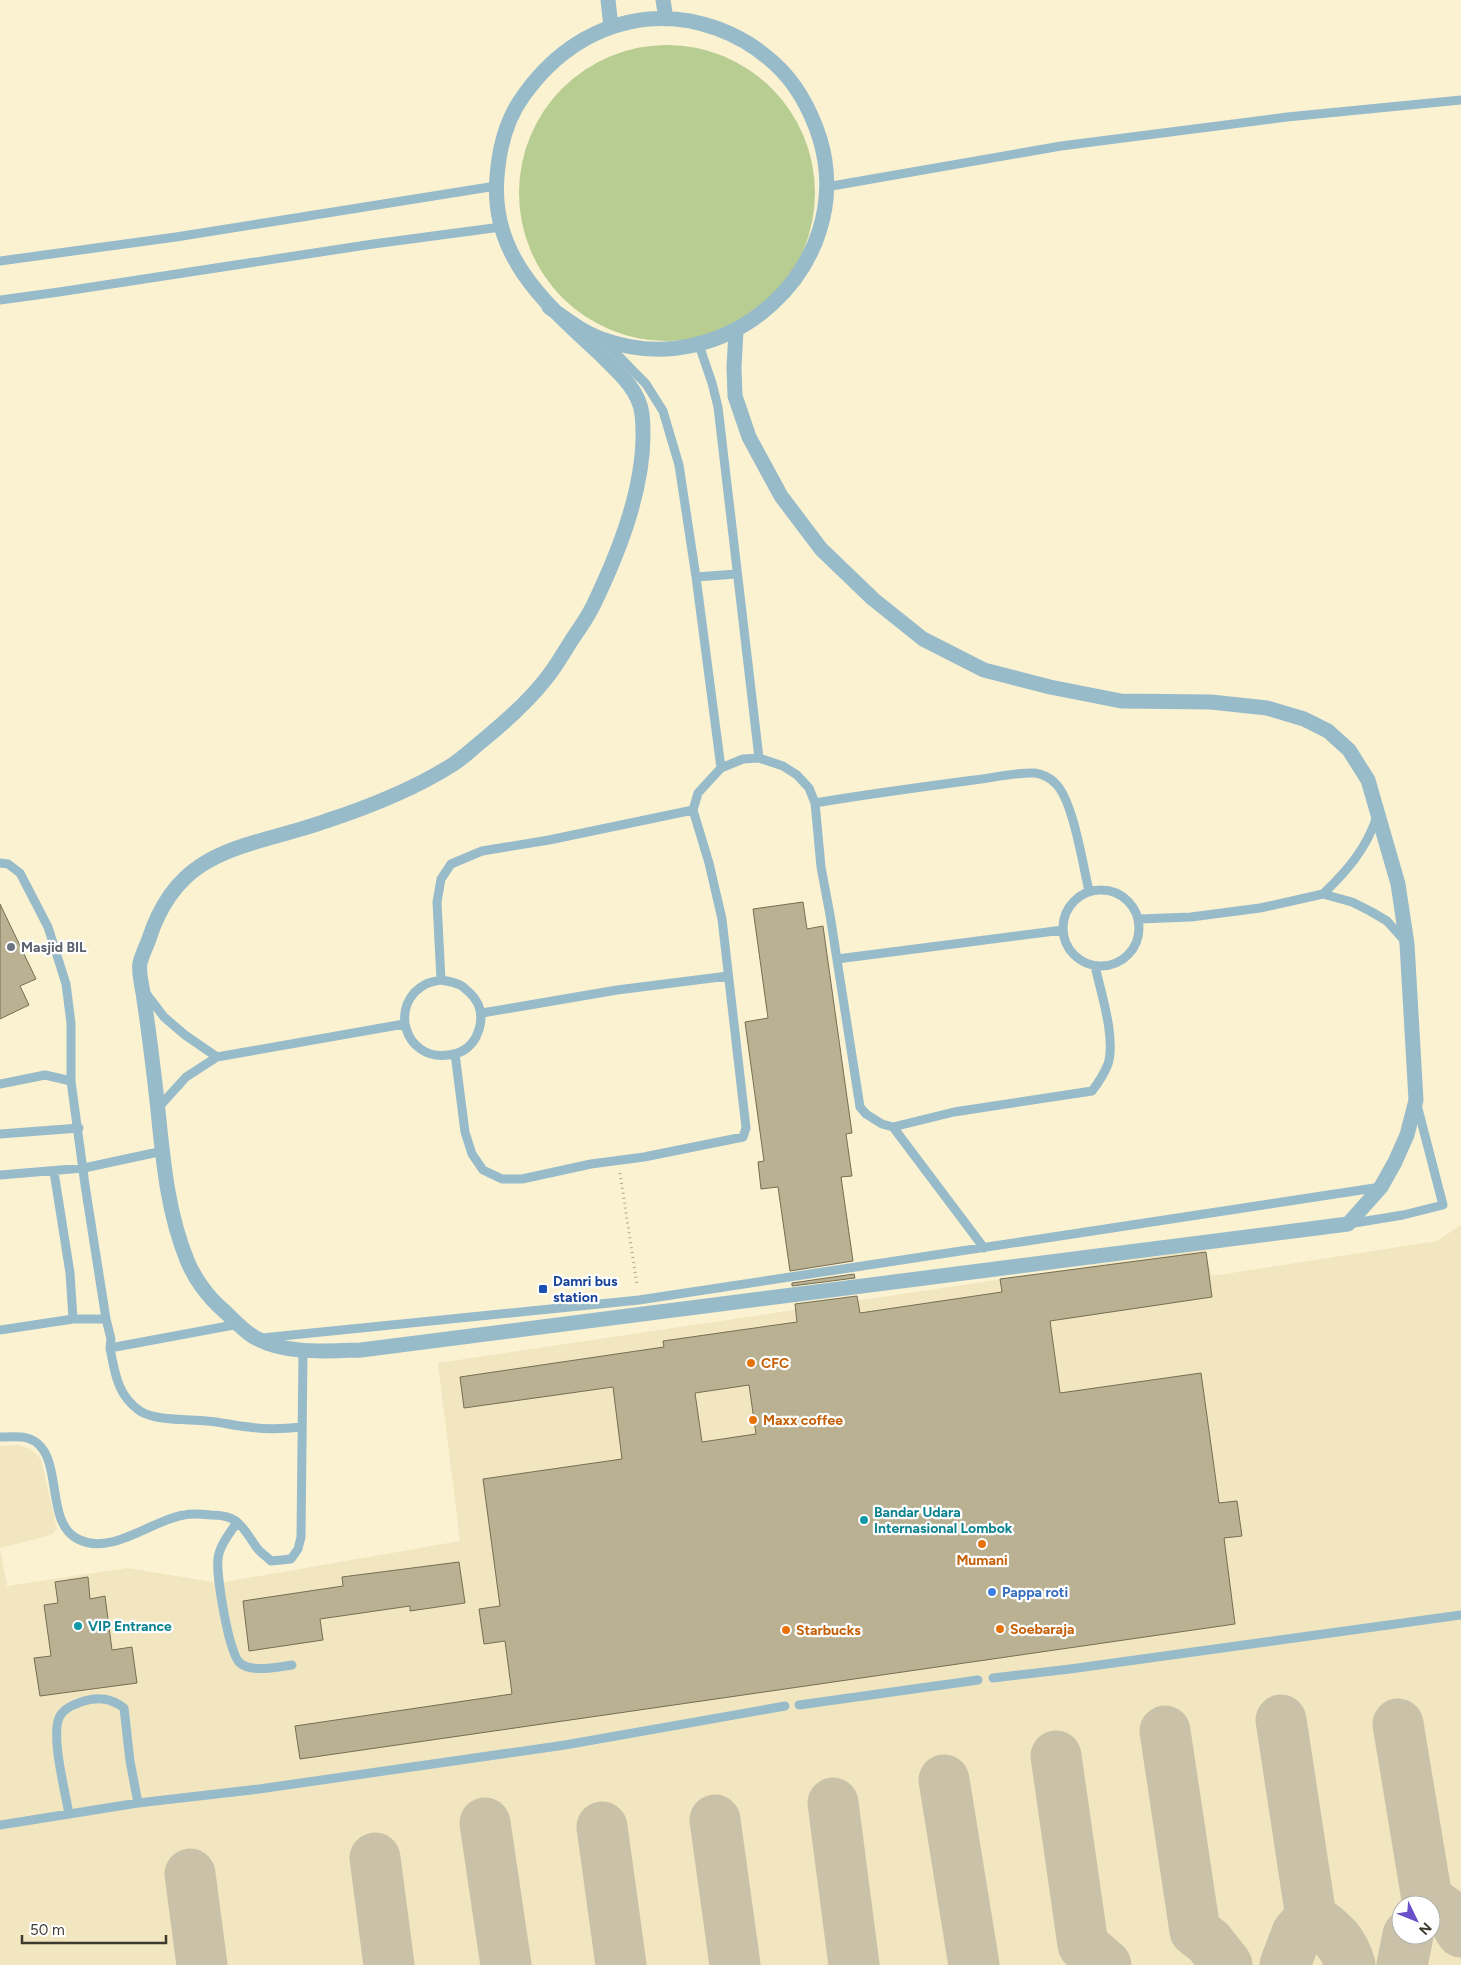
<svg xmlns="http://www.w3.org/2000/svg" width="1461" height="1965" viewBox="0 0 1461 1965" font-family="Figtree,sans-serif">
<rect width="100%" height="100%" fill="#fbf2d2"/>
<path fill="#f1e6c0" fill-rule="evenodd" d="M1461,1225V1965H0V1446L18,1445L31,1449L41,1459L57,1529L51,1535L0,1548L7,1586L127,1568L219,1583L460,1541L438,1363L1205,1249L1212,1276L1437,1241ZM1401,1905H1431V1935H1401Z"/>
<path fill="#b7cd92" d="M519 193a148 148 0 1 1 296 0a148 148 0 1 1-296 0Z"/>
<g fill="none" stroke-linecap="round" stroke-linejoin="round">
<path stroke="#cac2a8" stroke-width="51" d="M1281,1720L1311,1917L1297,1933L1285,1965
M1398,1724L1427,1899L1452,1917L1461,1932
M1165,1731L1195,1931L1209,1942L1227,1965
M1056,1756L1083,1945L1106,1965
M944,1780L974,1965
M833,1803L854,1965
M715,1820L735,1965
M485,1823L506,1965
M602,1827L621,1965
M375,1858L389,1965
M190,1874L202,1965
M1311,1917C1331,1932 1343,1940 1350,1965
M1402,1965L1408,1935"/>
</g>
<path fill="#bab193" stroke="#756e52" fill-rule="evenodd" d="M803,902L807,929L823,926L852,1133L846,1134L852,1176L841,1177L853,1261L790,1271L778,1187L761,1189L758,1162L764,1161L745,1022L768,1018L753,909Z
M0,904L36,979L20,986L29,1005L0,1019Z
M1206,1252L1212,1297L1050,1321L1060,1393L1201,1373L1219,1503L1237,1501L1242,1536L1224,1538L1235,1624L300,1759L295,1726L512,1694L505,1641L484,1644L479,1609L500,1606L483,1479L622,1459L613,1387L464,1408L460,1377L664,1347L663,1341L797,1322L795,1304L857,1296L860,1313L1002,1292L1000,1279ZM749,1385L756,1434L702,1442L695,1393Z
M854,1274L855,1278L792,1286V1283Z
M459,1562L465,1603L410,1611V1606L320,1619L323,1640L249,1651L243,1601L343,1586L342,1577Z
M88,1577L90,1599L105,1596L112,1650L132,1647L137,1683L40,1696L34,1658L51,1656L44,1605L58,1603L55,1582Z"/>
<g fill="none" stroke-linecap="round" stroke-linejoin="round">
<path stroke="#ada78f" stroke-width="3" stroke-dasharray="1 4" stroke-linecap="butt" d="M620,1173L637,1285"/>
<path stroke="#98bbca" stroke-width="9" d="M826,187L1061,146L1287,117L1461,100
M0,261L176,237L496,186
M0,300L59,292L373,244L501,227
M605,342L646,384L663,411L679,465L696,577L736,574
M699,345L712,383L718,407L759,758
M696,577L721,768
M815,803C868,794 921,787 974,780C991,778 1019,772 1035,773C1042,774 1050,778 1055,783C1073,799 1083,866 1089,891
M0,863L8,864L20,873L48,927L66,984L71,1023V1081
M1063 928a38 38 0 1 1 76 0a38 38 0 1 1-76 0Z
M1323,894C1347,871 1367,848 1377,816
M1139,919L1191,917L1260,908L1323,894L1352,902L1370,911L1387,921L1404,940
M837,959L1063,930
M441,980L437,902L441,879L451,864L482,851L549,840L693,810
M441,980C447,981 454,982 460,985C463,986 466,990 469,992C483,1005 484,1020 476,1037C470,1048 460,1054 448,1055C404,1061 388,1003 426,984C430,982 436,981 441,980Z
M145,992L164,1017L185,1035L217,1057
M482,1013L617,990L728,976
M455,1054L465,1132L472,1154L483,1170L502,1179H522L591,1164L644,1157L743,1137L746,1128L722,919L709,863L693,810L698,793L721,768L743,759L759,758L783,766L797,775L809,788L815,803L821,867L830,915L860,1107L866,1114L882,1124L893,1127L954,1112L1092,1091C1099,1082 1104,1074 1108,1064C1116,1038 1101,993 1095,966
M0,1084L45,1075L71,1081L85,1185L106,1319H73L0,1330
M158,1108L186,1077L217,1057L404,1024
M893,1127L984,1248
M0,1134L79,1128
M54,1172L70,1273L73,1319
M0,1175L84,1168L163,1151
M1348,1224L1403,1215L1443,1205L1417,1105
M106,1319L111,1339L110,1348L239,1324
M262,1338L639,1300L1381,1187
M110,1348C115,1373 117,1395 140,1411C155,1421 189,1419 207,1421C221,1422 235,1426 249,1427C267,1430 284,1429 302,1427
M0,1437C8,1437 19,1436 27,1438C66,1449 43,1519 76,1538C110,1558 151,1520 184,1515C192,1513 202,1514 211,1515C219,1515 229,1516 236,1521C245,1528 251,1540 257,1548C261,1553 267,1557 271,1561L291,1559L298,1549L301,1537L303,1352
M237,1522C230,1533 219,1546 218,1559C216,1575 229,1655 240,1663C252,1673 277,1667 292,1665
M993,1678L1070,1669L1461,1615
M799,1705L978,1680
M69,1814C65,1791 51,1737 59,1718C63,1708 75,1704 84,1701C99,1697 111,1698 124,1708L130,1761L138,1803
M0,1825L138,1803L259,1789L565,1745L785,1706"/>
<path stroke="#98bbca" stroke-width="15" d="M608,0L611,27
M663,0L666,19
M549,307C566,319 582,332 602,339C726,385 858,267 820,139C811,111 797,84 775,64C742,33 695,15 649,19C596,24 554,53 524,95C507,118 499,148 497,177C490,257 547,305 600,354C617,371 639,389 642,414C649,478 620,550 593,606C587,618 580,628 573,638C564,652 555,668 545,680C527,703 504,723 482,741C472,749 463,758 452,765C414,789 369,807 326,821C247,849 179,845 149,939C146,947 142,955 140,963C138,974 143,988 144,1000C148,1025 151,1050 154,1075C162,1137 163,1201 187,1260C194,1278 208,1297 223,1310C232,1318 241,1328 251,1335C280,1355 327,1351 361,1350L1348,1224L1381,1187L1395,1162L1407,1135L1416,1100L1407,944L1398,884L1368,780L1349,750L1328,731L1304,719L1267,708L1211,702L1121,701L1050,687L984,670L923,639L873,599L821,549L781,496L749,437L735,396L734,367L736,331"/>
</g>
<circle fill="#6b7280" stroke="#fff" stroke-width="2" cx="11" cy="947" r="5"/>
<rect fill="#1a4fb4" stroke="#fff" stroke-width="2" x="538" y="1284" width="10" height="10" rx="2.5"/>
<g fill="#e8710a" stroke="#fff" stroke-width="2">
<circle cx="751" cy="1363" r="5"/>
<circle cx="753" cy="1420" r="5"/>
<circle cx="982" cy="1544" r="5"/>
<circle cx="1000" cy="1629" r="5"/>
<circle cx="786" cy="1630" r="5"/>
</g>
<g fill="#0f9aa8" stroke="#fff" stroke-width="2">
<circle cx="864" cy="1520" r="5"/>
<circle cx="78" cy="1626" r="5"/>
</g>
<circle fill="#3f7fe0" stroke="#fff" stroke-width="2" cx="992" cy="1592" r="5"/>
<g text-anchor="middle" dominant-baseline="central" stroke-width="4.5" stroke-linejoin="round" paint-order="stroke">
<g font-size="14" font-weight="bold" fill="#5b616d" stroke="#fff" text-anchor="start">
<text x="21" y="947">Masjid BIL</text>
</g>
<g font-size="14" font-weight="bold" fill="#164399" stroke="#fff" text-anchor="start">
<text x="553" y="1281">Damri bus<tspan x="553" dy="16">station</tspan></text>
</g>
<g font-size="14" font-weight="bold" fill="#c56008" stroke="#fff" text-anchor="start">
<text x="761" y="1363">CFC</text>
<text x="763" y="1420">Maxx coffee</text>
<text x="982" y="1560" text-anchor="middle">Mumani</text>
<text x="1010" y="1629">Soebaraja</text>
<text x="796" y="1630">Starbucks</text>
</g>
<g font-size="14" font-weight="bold" fill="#0d838f" stroke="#fff" text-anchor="start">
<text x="874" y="1512">Bandar Udara<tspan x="874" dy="16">Internasional Lombok</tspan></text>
<text x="88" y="1626">VIP Entrance</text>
</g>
<g font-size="14" font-weight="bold" fill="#366cbe" stroke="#fff" text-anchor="start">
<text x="1002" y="1592">Pappa roti</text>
</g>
</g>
<g transform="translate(1416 1920) rotate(133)"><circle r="24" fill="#ffffff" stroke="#b2b1ab"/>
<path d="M0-4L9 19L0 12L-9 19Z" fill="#6b50c9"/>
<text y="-8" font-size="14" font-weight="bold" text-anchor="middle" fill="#3e3b2e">N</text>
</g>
<path d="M22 1935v8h144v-8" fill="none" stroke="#3e3b2e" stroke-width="2.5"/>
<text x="30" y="1935" font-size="15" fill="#3e3b2e" stroke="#ffffff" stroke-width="4" paint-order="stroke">50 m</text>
</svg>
